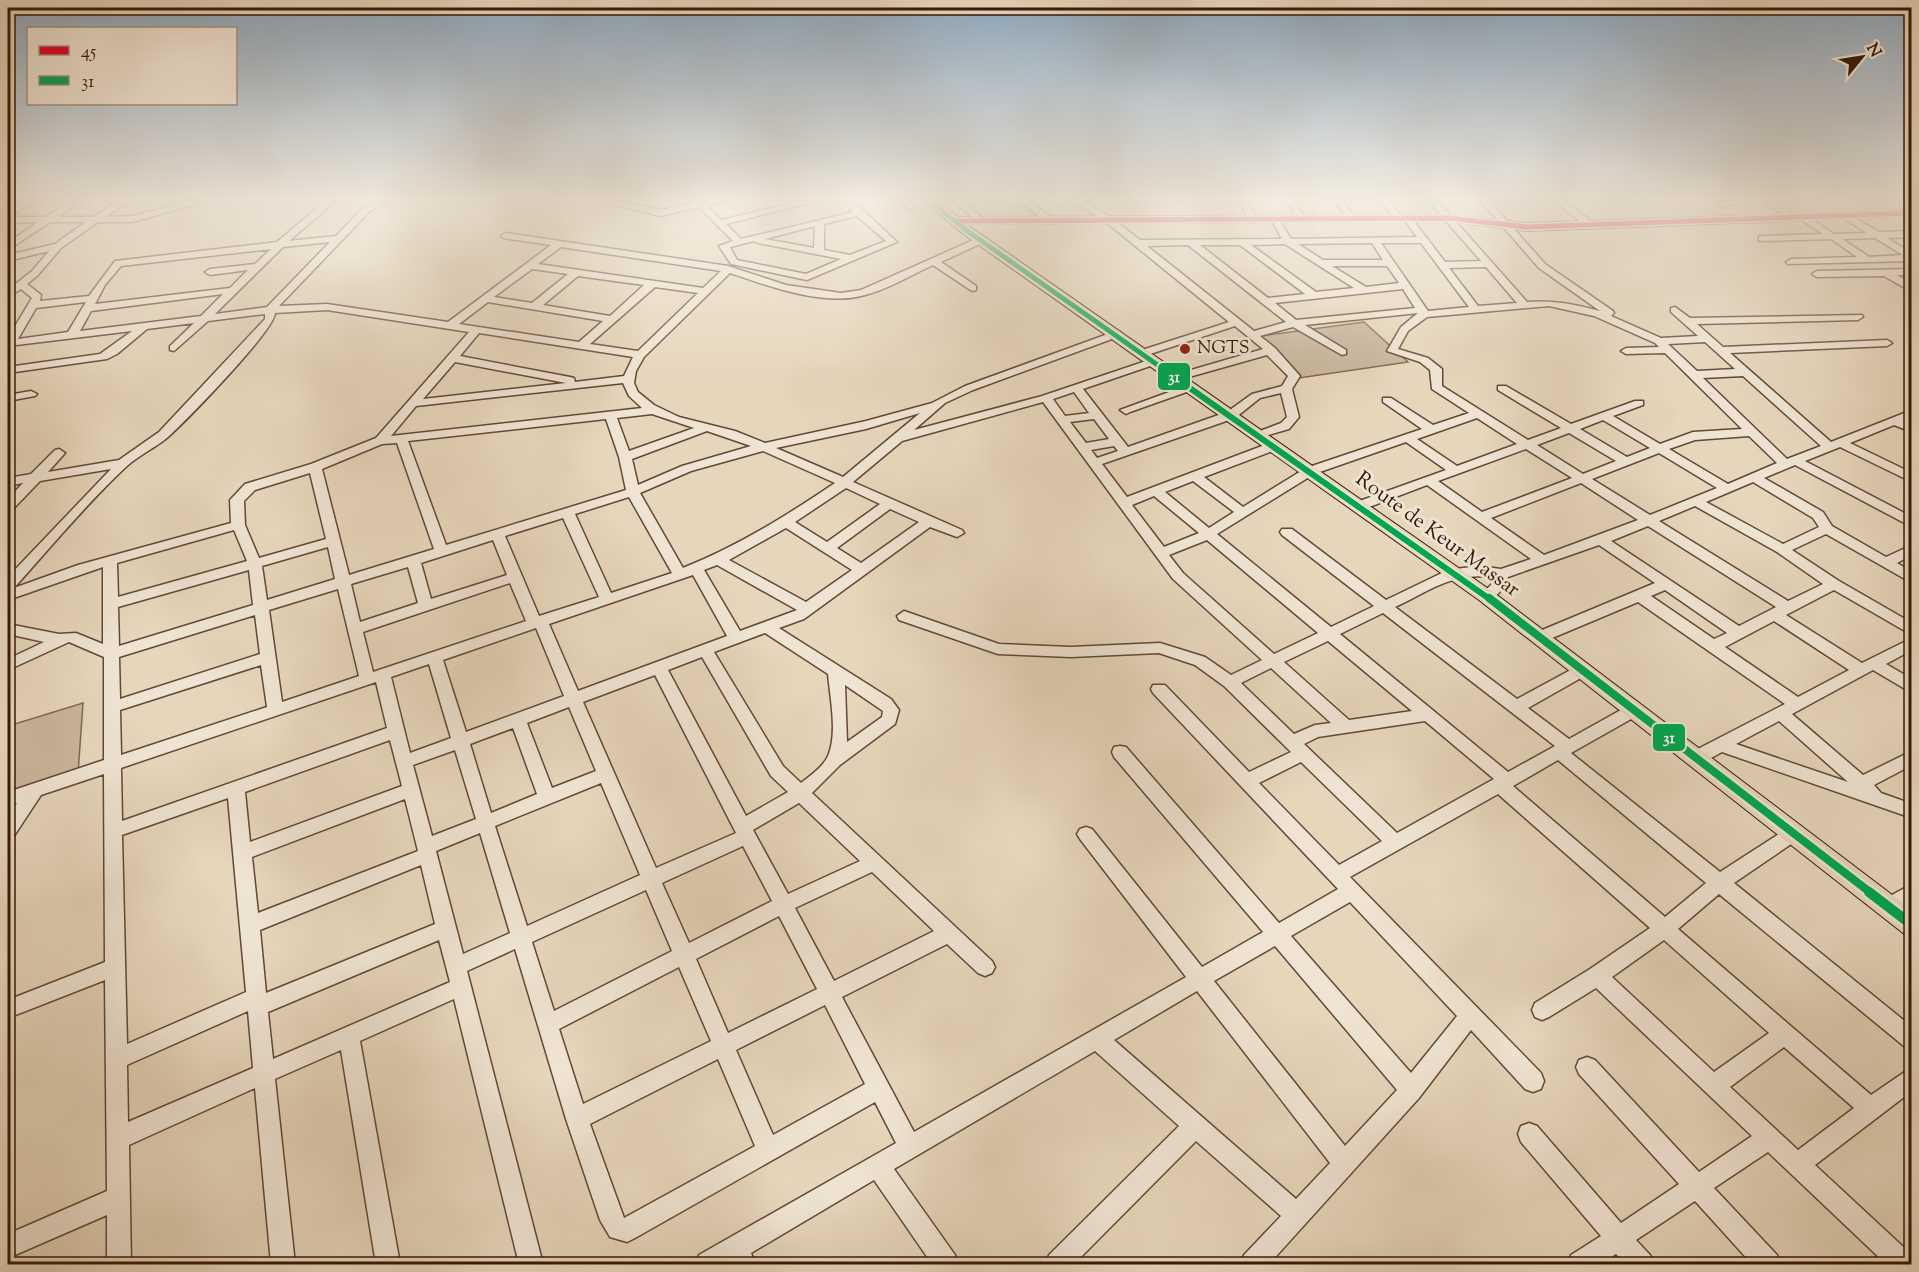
<svg xmlns="http://www.w3.org/2000/svg" width="1919" height="1272" viewBox="0 0 1919 1272" font-family="'Sorts Mill Goudy',serif">
<rect width="100%" height="100%" fill="#e6d6bc"/>
<filter id="stains"><feTurbulence type="fractalNoise" baseFrequency=".00333" numOctaves="4"/><feColorMatrix values="0 0 0 0 .2 0 0 0 0 .09 0 0 0 0 .02 0 0 0 .5 -.17"/></filter>
<radialGradient id="worn" r=".72"><stop offset=".6" stop-color="#630" stop-opacity="0"/><stop offset="1" stop-color="#630" stop-opacity=".3"/></radialGradient>
<path fill="#c8b69d" stroke="#806852" stroke-width="1.5" d="M1364,322L1408,362L1299,378L1261,336Z
M83,703L78,774L8,796V726Z"/>
<g fill="none" stroke-linecap="round" stroke-linejoin="round">
<defs>
<path id="minor" d="M30,197H40L10,217H46L75,197H85L58,217H94L122,197H156L122,206L106,217L133,216L205,197H220L133,222H98L61,248L38,275L27,284L41,295L40,301L89,296L115,261L277,242L330,197H340L289,241L336,236L364,207L388,197H400L370,211L279,306L327,304L448,322L551,245L503,238L501,236L506,233L728,266L786,285L841,293L861,290L978,238H984V242L941,262L976,286V290L972,291L933,265C911,275 889,289 865,295C824,307 768,286 730,273L644,357L636,371L634,383L638,392L654,405L679,417L735,431L765,443L866,421L932,403L965,386L1116,331L1120,332V336L973,390L945,403L914,430L1042,396L1155,358L1161,361L1159,363L1083,389L1128,447L1227,412L1252,394L1282,386L1288,376L1267,355L1182,379H1174V375L1263,349L1235,326L1147,355H1139V351L1229,322L1107,223L1067,197H1077L1113,219L1140,240L1282,239L1271,219L1275,216L1278,217L1291,239L1417,237L1403,218L1407,215L1410,216L1445,262L1481,261L1425,197H1434L1527,302C1553,300 1574,304 1600,311L1539,268L1477,197H1561L1593,223V227H1587L1556,202L1491,203L1545,264L1613,311L1614,313L1611,316L1661,338L1698,336L1671,312V308L1675,307L1690,318L1862,315L1863,317L1858,320L1697,324L1723,347L1887,340L1892,343L1887,346L1730,353L1831,442L1912,410V417L1904,421L1912,424V432L1894,425L1850,443L1912,473V482L1840,447L1805,461L1912,517V527L1795,465L1764,478L1823,512L1832,526L1886,557L1912,545V555L1897,563L1912,572V583L1826,534L1792,550L1839,581L1912,623V635L1834,590L1786,615L1862,663L1912,638V650L1886,664L1912,679V693L1873,670L1792,714L1863,775L1912,751V765L1874,785L1881,793L1912,804V818L1722,752C1712,757 1701,766 1690,763L1688,758L1690,753L1785,704L1638,602L1545,641H1535L1532,637L1535,633L1655,583L1599,545L1508,577C1504,588 1498,597 1486,601L1479,596L1491,585L1494,577C1452,572 1431,590 1395,607L1517,699L1578,666H1588L1591,670L1588,674L1528,708L1569,739L1628,706H1640L1642,710L1640,714L1571,753L1720,872L1788,828L1794,826L1800,828L1803,833L1800,838L1734,883L1912,1027V1050L1905,1047L1719,894L1678,929L1871,1095L1912,1067V1091L1815,1165L1912,1255V1264H1886L1768,1152L1714,1188L1777,1255L1780,1264H1752L1695,1201L1636,1240L1650,1255L1653,1264H1626L1616,1254L1600,1264H1568L1571,1255L1601,1236L1521,1142L1518,1134L1521,1126L1529,1123L1537,1126L1621,1223L1679,1184L1579,1074L1576,1067L1579,1060L1587,1057L1595,1060L1699,1172L1752,1136L1596,988L1549,1017L1542,1020L1535,1017L1532,1010L1535,1003L1590,969L1650,928L1498,794L1350,877L1541,1073L1544,1081L1541,1089L1533,1092L1525,1089L1471,1030L1419,1098L1269,1264H1241L1244,1255L1281,1216L1196,1141L1074,1264H1046L1049,1255L1179,1126L1095,1051L894,1169L955,1255L958,1264H932L874,1180L751,1253L755,1264H696L699,1255L896,1143L875,1102L635,1238L627,1242L610,1237L600,1220L566,1119L515,949L467,971L543,1264H519L454,999L360,1041L400,1264H376L341,1050L275,1079L295,1264H271L255,1088L129,1145L131,1264H107V1215L8,1258V1234L107,1191L105,980L8,1018V1000L105,962L104,774L41,795L14,836L8,838V817L17,803L8,806V792L104,760V657L69,642L8,670V659L44,642L8,634V624L59,634L76,633L103,644V567L8,600V577L111,469L40,481L13,509L8,510V499L23,483L8,486V478L31,474L55,450L59,449L65,453L48,472L119,460L159,432L265,319V314L208,321L174,351L170,350V346L194,323L147,329L117,354L107,359L8,373V367L100,354L132,331L8,346V338L32,298L21,289L8,297V290L32,271L49,251L8,261V255L55,244L86,222H50L8,250V243L38,222L8,223V211ZM330,242L267,307L215,314L283,247ZM1372,243L1383,260H1323L1298,244ZM1381,243H1421L1469,307L1428,311ZM1285,244L1354,288L1316,292L1251,245ZM1188,245L1286,322L1254,331L1147,246ZM1200,245H1240L1305,294L1268,298ZM561,247L721,271L703,288L538,264ZM271,249L255,264L210,269L205,272L210,275L248,270L230,288L95,304L105,285L121,266ZM1332,266H1387L1399,283L1366,287ZM1486,267L1517,303L1478,306L1449,268ZM532,269L568,274L532,303L494,297ZM578,276L644,285L610,316L543,305ZM655,287L698,293L638,351L590,344ZM1403,289L1415,308L1296,320L1275,303ZM223,294L201,316L80,331L91,311ZM86,302L68,332L18,339L36,308ZM488,302L603,321L579,342L459,324ZM1549,306L1594,316L1655,343L1659,347L1626,348L1621,351L1626,354L1665,353L1742,429L1693,432L1660,444L1613,416L1643,405V401H1635L1571,424L1506,386H1498V390L1561,428L1528,440L1442,386V369L1428,358L1398,349L1408,331L1427,317ZM327,310L469,332L376,438L311,464L245,484L230,500L231,523L78,565L14,588C50,548 87,503 127,466C139,455 155,448 168,437C185,422 275,330 275,313ZM1418,313L1401,327L1387,351L1420,362L1430,370L1432,389L1469,413L1433,425L1391,398H1383V402L1422,429L1306,468L1243,507L1204,477L1278,449V443H1270L1127,497L1102,464L1235,418L1260,398L1281,393L1287,417L1281,423L1252,434L1258,438L1289,429L1299,417L1292,389L1300,376L1275,348L1260,336L1293,327L1342,355L1346,354V350L1305,325ZM479,333L633,357L624,376L575,382L574,378L570,377L460,356ZM1705,342L1735,369L1697,371L1668,344ZM455,362L566,383L423,399ZM1743,376L1821,446L1787,459L1703,378ZM623,383L629,396L642,408L391,436L416,406ZM1074,392L1089,413L1065,416L1053,399ZM1043,402L1173,579L1262,660L1231,675L1205,657L1160,643L1071,647L999,644L904,611L897,616L899,620L998,654L1071,657L1159,653L1195,665L1224,686L1291,752L1249,772L1165,685H1153L1151,689L1153,693L1338,889L1279,923L1126,747L1120,746L1114,747L1112,752L1114,757L1263,932L1202,967L1092,829L1086,827L1080,829L1077,834L1080,839L1186,977L914,1132L842,997L947,944L978,973L985,976L992,973L995,967L992,961L812,793L840,765L895,724L899,710L891,699L779,628L804,619L930,527L957,537L964,533L962,530L853,482L902,441ZM920,413L843,477L776,448L866,429ZM652,414L694,428L629,451L617,418ZM1477,418L1517,444L1457,466L1417,439ZM606,419L619,457L626,490L446,545L408,441ZM1094,419L1109,439L1086,443L1070,422ZM1603,420L1650,448L1627,457L1580,429ZM707,431L751,446L682,466L638,485L632,459ZM1569,433L1616,461L1583,474L1537,445ZM1749,436L1777,463L1728,484L1669,449L1695,440ZM1406,442L1446,470L1354,503L1352,506L1354,509H1364L1427,485L1531,559L1501,569L1479,566L1448,570L1386,600L1292,529H1282L1280,532L1282,535L1374,606L1331,627L1217,534L1314,474ZM397,443L434,549L349,575L322,469L382,444ZM1114,446L1118,451L1097,458L1091,450ZM1526,449L1572,478L1482,512L1438,481ZM763,451L835,483C786,516 738,546 683,568L640,493L691,471ZM1659,453L1717,488L1650,515L1592,479ZM310,473L326,539L259,558L245,525L244,501L255,490ZM1193,481L1234,512L1209,528L1165,492ZM1753,482L1813,518L1819,527L1783,544L1706,502ZM1581,483L1638,520L1544,555L1491,518ZM846,488L880,504L827,542L795,522ZM1154,496L1199,533L1164,547L1132,505ZM629,497L672,573L611,593L575,514ZM1695,506L1777,552L1823,584L1788,601L1659,521ZM890,509L919,522L861,563L837,548ZM563,518L599,597L539,616L505,536ZM1648,526L1776,607L1739,626L1611,541ZM786,528L852,570L806,602L729,560ZM234,530L247,561L118,597L117,563ZM493,540L507,575L431,599L421,563ZM1207,540L1318,633L1274,654L1183,573L1169,555ZM328,547L335,579L267,600L262,566ZM717,565L797,610L740,631L704,570ZM408,567L418,603L360,622L351,584ZM249,570L253,605L119,646L118,607ZM693,575L727,636L578,691L549,624ZM510,583L526,621L373,672L363,632ZM338,589L359,676L282,702L269,610ZM1665,590L1727,633L1714,639L1651,596ZM1383,613L1555,746L1508,772L1340,634ZM255,615L260,654L120,699L119,657ZM1774,621L1849,670L1798,697L1725,647ZM536,628L564,696L466,732L443,660ZM765,633L828,674C830,698 838,733 828,756C823,767 810,776 801,783L783,766L714,652ZM1328,641L1412,711L1349,720L1284,662ZM702,657L771,776L788,792L746,816L668,670ZM429,664L451,738L410,753L391,677ZM261,665L267,707L121,755L120,710ZM1271,668L1331,723L1315,725L1294,734L1241,683ZM655,675L736,833L656,868L583,702ZM376,682L387,728L122,821L121,768ZM845,685L883,711L882,717L847,742ZM569,707L596,771L552,788L527,723ZM1425,721L1494,779L1397,833L1304,744L1318,737ZM1779,721L1848,782L1736,744ZM513,728L537,794L491,813L470,744ZM390,740L402,786L250,842L245,792ZM455,750L476,819L432,836L413,765ZM1558,760L1706,883L1665,917L1513,786ZM1301,762L1382,841L1339,865L1259,783ZM601,783L640,875L527,926L495,826ZM228,798L246,992L127,1044L122,835ZM405,799L418,851L258,913L252,857ZM799,803L860,861L788,894L753,830ZM480,833L510,933L463,954L436,851ZM743,846L772,901L689,943L662,883ZM421,865L435,924L266,993L260,930ZM872,872L934,931L834,981L795,908ZM646,890L672,951L554,1011L532,942ZM1350,902L1457,1016L1411,1073L1291,936ZM779,916L817,989L728,1033L696,959ZM439,940L450,982L273,1059L268,1012ZM1664,940L1769,1033L1714,1072L1612,977ZM1275,946L1397,1090L1345,1146L1214,981ZM679,967L711,1041L583,1104L559,1029ZM1197,991L1330,1163L1296,1199L1114,1040ZM825,1005L865,1084L773,1135L736,1050ZM248,1011L253,1068L128,1122L127,1065ZM1784,1047L1854,1108L1798,1150L1730,1087ZM718,1059L755,1146L624,1218L590,1124Z
M272,197H324L320,200H276Z
M584,197H601L661,210L694,203L689,197H698L702,201L722,197H739L707,206L721,220L818,197H834L726,224L741,239L853,212L840,197H849L897,242L807,280L731,264L719,246L733,241L699,207L661,216ZM857,216L886,241L850,255L824,250V224ZM815,226L814,248L765,239ZM754,241L758,243L841,259L806,274L737,260L730,247Z
M897,197H906L915,207L908,209Z
M949,197H958L986,221L979,223Z
M1015,197H1025L1056,222L1048,224Z
M1098,197H1229L1225,200L1102,201Z
M1237,197H1245L1257,220L1256,222H1250Z
M1285,197H1293L1306,219L1305,221H1299Z
M1332,197H1340L1355,218L1354,220H1348Z
M1378,197H1387L1402,218L1401,220H1395Z
M1743,197H1769L1797,216L1804,214L1834,234L1867,233L1842,217L1841,215L1845,212L1879,232L1912,231V237L1887,238L1912,253V261L1788,264L1786,262L1791,259L1857,257L1831,239L1759,241V237L1762,236L1823,234L1797,217L1790,219L1760,199L1721,207L1717,204ZM1875,238L1903,255L1869,257L1842,239Z
M1851,197H1862L1889,214L1882,216Z
M1912,269V275H1897L1912,284V292L1884,276L1817,277L1812,274L1817,271Z
M1191,384L1195,385V389L1130,412L1126,414L1120,410Z
M31,391L37,394L35,396L8,401V395Z
M1912,884V902L1888,915L1881,913L1879,907L1881,901Z"/>
<path id="major" d="M919,197H932L958,217L1449,215L1527,223L1912,210V216L1527,231L1449,221L966,224L1493,592L1912,910V936L1903,933L1479,600L962,233Z"/>
</defs>
<use href="#minor" stroke="#634835" stroke-width="3"/>
<use href="#major" stroke="#371908" stroke-width="2"/>
<use href="#minor" fill="#efe4d3" fill-rule="evenodd"/>
<use href="#major" fill="#e6d6bc" fill-rule="evenodd"/>
<defs>
<path id="bus-1" d="M955,221L1449,218L1527,227L1912,213"/>
<path id="bus-2-far3" d="M925,197L966,230L1169,373"/>
<path id="bus-2-far2" d="M1167,372L1491,600"/>
<path id="bus-2-far1" d="M1489,598L1871,893"/>
<path id="bus-2" d="M1869,892L1912,925"/>
</defs>
<use href="#bus-1" stroke="#efe4d3" stroke-width="8"/>
<use href="#bus-2-far3" stroke="#efe4d3" stroke-width="8"/>
<use href="#bus-2-far2" stroke="#efe4d3" stroke-width="10"/>
<use href="#bus-2-far1" stroke="#efe4d3" stroke-width="13"/>
<use href="#bus-2" stroke="#efe4d3" stroke-width="15"/>
<use href="#bus-1" stroke="#e4002b" stroke-width="5"/>
<use href="#bus-2-far3" stroke="#00a651" stroke-width="5"/>
<use href="#bus-2-far2" stroke="#00a651" stroke-width="6"/>
<use href="#bus-2-far1" stroke="#00a651" stroke-width="8"/>
<use href="#bus-2" stroke="#00a651" stroke-width="10"/>
</g>
<linearGradient id="sky" x2="0" y2="1"><stop stop-color="#8fa8be"/><stop offset="0.53" stop-color="#f4ede1"/><stop offset="1" stop-color="#f4ede1" stop-opacity="0"/></linearGradient>
<rect width="1919" height="375" fill="url(#sky)"/>
<circle fill="#8f2418" stroke="#efe4d3" stroke-width="2" cx="1185" cy="349" r="6"/>
<g text-anchor="middle" dominant-baseline="central" stroke-width="6" stroke-linejoin="round" paint-order="stroke">
<g font-size="18" fill="#371908" stroke="#efe4d3" text-anchor="start">
<text x="1197" y="349">NGTS</text>
</g>
<g font-size="21" fill="#371908" stroke="#efe4d3">
<text transform="translate(1437 535) rotate(36)">Route de Keur Massar</text>
</g>
</g>
<g stroke="#efe4d3" stroke-width="2">
<rect x="1157" y="362" width="34" height="29" rx="6" fill="#00a651"/>
<rect x="1652" y="723" width="34" height="29" rx="6" fill="#00a651"/>
</g>
<g font-size="16" text-anchor="middle" font-weight="bold" fill="#fff">
<text x="1174" y="382">31</text>
<text x="1669" y="743">31</text>
</g>
<rect width="1919" height="1272" fill="none" stroke="#e6d6bc" stroke-width="30"/>
<rect x="9" y="9" width="1901" height="1254" fill="none" stroke="#371908" stroke-width="3"/>
<rect x="15" y="15" width="1889" height="1242" fill="none" stroke="#371908" stroke-width="1.5"/>
<rect x="27" y="27" width="210" height="78" fill="#efe4d3" stroke="#a59382" stroke-width="1.5"/>
<rect x="39" y="46" width="30" height="9" fill="#e4002b" stroke="#a59382" stroke-width="1.5"/>
<text x="81" y="57" font-size="18" fill="#371908">45</text>
<rect x="39" y="76" width="30" height="9" fill="#00a651" stroke="#a59382" stroke-width="1.5"/>
<text x="81" y="87" font-size="18" fill="#371908">31</text>
<g transform="translate(1862 57) rotate(60)" stroke="#efe4d3" stroke-width="4.5" paint-order="stroke">
<path d="M0-4.5L10 22L0 15L-10 22Z" fill="#371908"/>
<text y="-9" font-size="16" font-weight="bold" text-anchor="middle" fill="#371908">N</text>
</g>
<rect width="100%" height="100%" filter="url(#stains)"/>
<rect width="100%" height="100%" fill="url(#worn)"/>
</svg>
